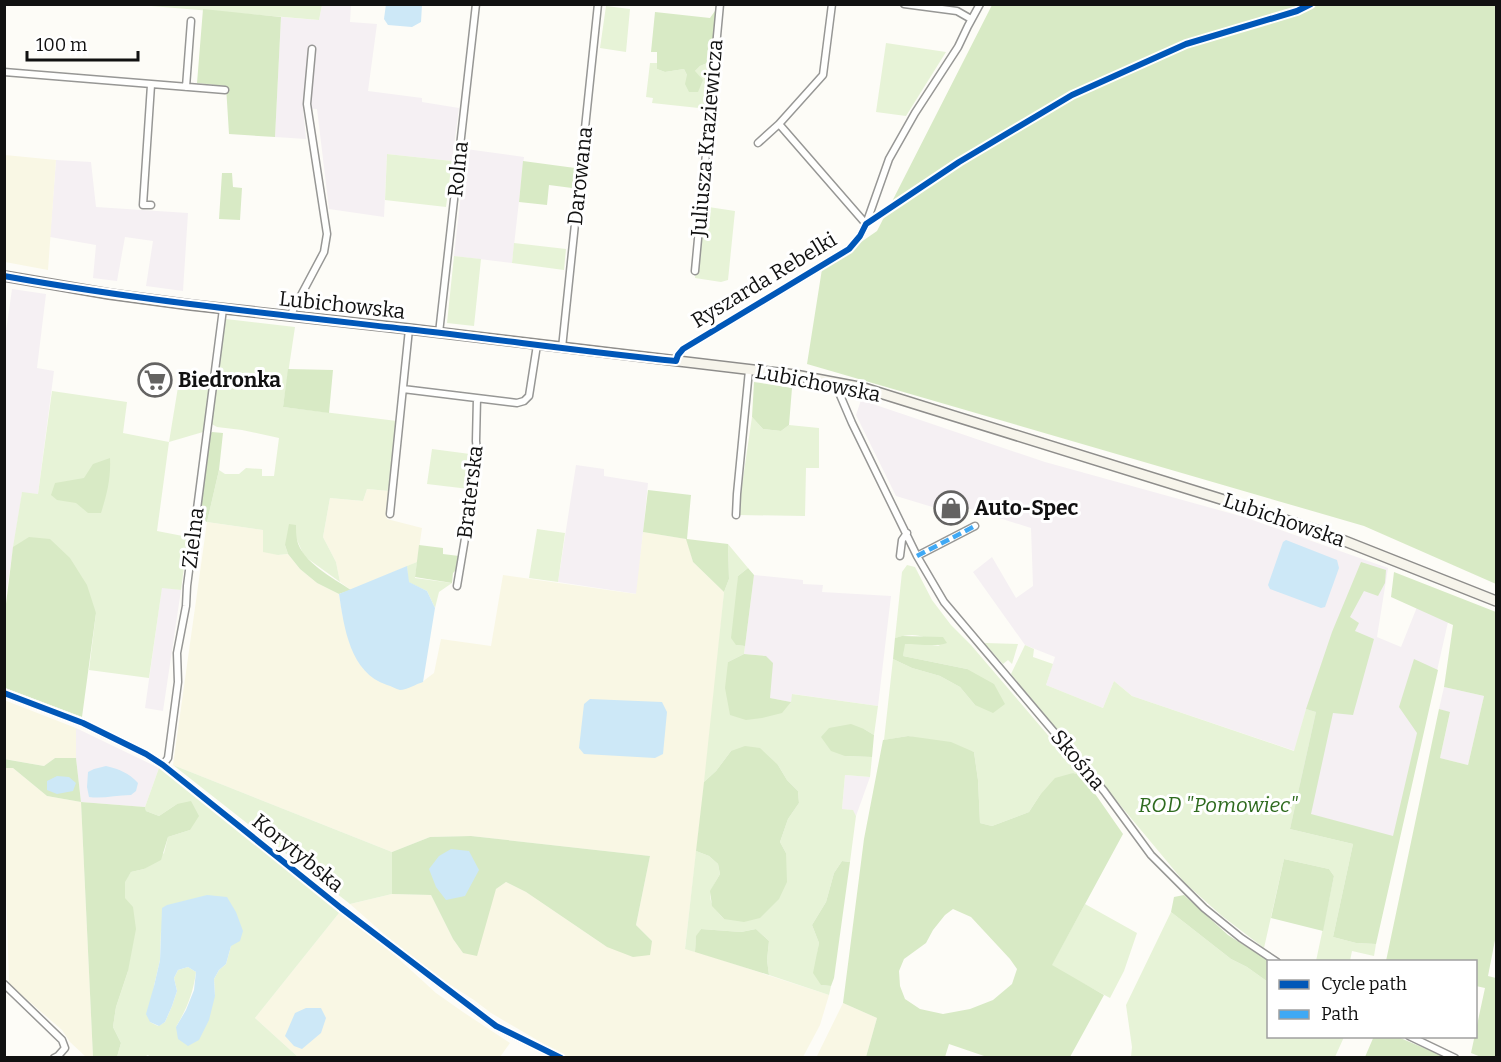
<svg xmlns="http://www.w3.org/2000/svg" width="1501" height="1062" viewBox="0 0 1501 1062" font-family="Bitter,serif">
<rect width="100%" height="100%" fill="#fdfcf7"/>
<path fill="#f5f0f3" d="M322,5H351L350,22L377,24L368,91L422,98V102L459,108L452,161L387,154L384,217L329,209L317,109L303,108L306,139L275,137L281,17L319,20Z
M466,149L524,157L512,263L454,256Z
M56,160L91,162L96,207L188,213L183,291L146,286L153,241L125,237L117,281L93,278L96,245L50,237Z
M12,289L46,294L37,368L54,371L38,494L22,493L6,594H5L4,345Z
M861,400L1045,462L1244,517L1388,568L1377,637L1401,647L1417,607L1448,622L1396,853L1290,829L1306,709L1295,751L1132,696L1114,681L1103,708L1046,685L1055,657L1025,645L973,572L992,557L1016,598L1033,586L1031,528L942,500L939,509L896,496L856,415Z
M576,465L604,469V476L648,483L637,594L558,582Z
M754,575L803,580V584L823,585L822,592L891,596L878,706L793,694L791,702L770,698L766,656L744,654Z
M162,587L181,590L163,711L145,708Z
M1444,687L1484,696L1468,765L1440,758L1450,713L1439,709Z
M76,728L159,768L145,807L81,802L76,758Z
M845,775L870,777L856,816L852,810L842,809Z"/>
<path fill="#f9f7e4" d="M5,155L56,160L48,270L5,262Z
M367,489L389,491L387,519L422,528L417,562L351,590L340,582L336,562L323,537L330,498L363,501Z
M207,522L263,530L278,555L288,554L300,569L317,583L339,594L343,618L422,682L434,673L441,639L491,646L503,575L636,594L643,532L687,539L693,562L724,592L713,709L685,948L829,995L820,1025L803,1057H566L491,1013L474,1000L438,977L384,934L350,904L392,894L431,895L453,939L463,953L496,889L506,882L526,892L607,947L652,941L636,925L650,856L471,836L430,837L392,852L173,765Z
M4,700L76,728V758H55L44,766L5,759Z
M4,768H13L47,796L81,802L93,1057H86L70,1042L62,1030L9,984L5,855Z
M343,908L436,993L463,1012L510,1043L500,1057H298L255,1018Z
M843,1003L877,1018L866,1057L816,1058Z"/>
<path fill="#e7f3d7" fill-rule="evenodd" d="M139,5H322L319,20Z
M606,6L630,9L626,52L600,48Z
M886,43L946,52L906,116L876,112Z
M712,61L708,109L652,103L653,98L646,97L650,63H657V69L665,72L684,69L687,75L695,71L700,66Z
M387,154L452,161L446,207L385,200Z
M702,206L735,211L728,280L721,282L695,278Z
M514,243L566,249L564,270L512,263Z
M454,256L481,259L474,326L447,323Z
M226,319L295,327L283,407L397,421L389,491L367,489L363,501L330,498L323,537L336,562L340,582L304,556L297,540L285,545L288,554L278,555L263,552V530L207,522L219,470L225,474H239L246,468L262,469V476H274L279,438L242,430L217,427L210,423Z
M179,381L210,385L203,432L169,442L157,531L188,537L181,590L162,588L149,678L89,670L96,613L13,547L22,492L38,494L52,391L127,402L123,433L169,442Z
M752,417L763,429L781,431L789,425L819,428V468H806L805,516L739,515L741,492Z
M432,449L470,454L473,459L469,489L427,484Z
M537,529L565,533L558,582L529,578Z
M728,544L748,568L738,576L736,645L745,646L744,654L728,662L730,714L791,702L792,694L878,706L874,735L864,729L845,756L872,757L870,777L845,775L842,809L853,810L856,816L850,862L842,861L834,873L826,902L812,925L819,943L817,955L821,985L831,986L829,995L769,975L767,960L769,941L756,929L741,932L701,929L696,937L695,952L685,949L696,851L709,856L718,864L720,874C707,896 706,900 724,919L786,853L780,842L788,819L799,803L798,791L787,780L778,765L731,751L716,771L704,782L724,592L729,579Z
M417,562L415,578L452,583L439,592L435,608L427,591L408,582L407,566Z
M907,565L915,567L932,600L951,625L971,645L1082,775L1073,773L1040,795L1029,812L992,826L980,823L978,780L974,752L908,736L884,740L893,659L912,668L940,676L960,687L975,705L967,669L903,656L904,644H924L940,646C923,635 915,632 895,638L902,572Z
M984,643H985L1018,644L1012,664L1008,660L1003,664Z
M1025,645L1034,649L1033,657L1053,664L1046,685L1103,708L1114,681L1132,696L1294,751L1306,709L1316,712L1290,829L1353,844L1333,937L1356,943L1376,944L1374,956L1352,951L1350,961H1316L1334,876L1329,869L1284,859L1264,948L1222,916L1185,883L1011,674Z
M173,765L392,852V894L350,904Z
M159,768L343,908L255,1018L298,1057L151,1058L148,1055L144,1057H117L121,1043L113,1027L116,1007L128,971L124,882L131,872L144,869L164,853L168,837L190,830L177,804L159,816L146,811L145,807ZM161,931L231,946L226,964L219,970L214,979L215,996L176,1027C187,1008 193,994 196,972L188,967L178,970L174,978L177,991L172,1006L165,1022L158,1026L150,1022L154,986L160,960Z
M1085,904L1137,933L1124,971L1110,998L1051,966Z
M1171,912L1231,959L1247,967L1268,982V1036L1344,1037L1335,1057H1131L1132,1047L1126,1005Z"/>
<path fill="#d8eac5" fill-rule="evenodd" d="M992,5H1496V584L1364,526L807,364L822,269L877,231Z
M717,8L712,61L700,66L695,71L703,80L698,92H689L685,84L687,75L684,69L665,72L657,69V52H651L655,12L710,18Z
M203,9L281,17L275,137L229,134L226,86L197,83Z
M523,161L575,168L572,188L549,185L547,205L519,202Z
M222,173H232L233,187L242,188L240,220L219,219Z
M288,369L333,370L329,413L283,407Z
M754,382L792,388L789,425L781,431L763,429L752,417Z
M212,432L223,433L219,470L207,522L198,517L208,436Z
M110,458C111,478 107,494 101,513H88L76,503L57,500L51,495L55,483L84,478L93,464Z
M648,490L691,495L687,539L728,544L729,579L724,592L693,562L686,539L643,532Z
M289,524L296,525C296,530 296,535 297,540C302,562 333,578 351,590L339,594L317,583L300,569L288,554L285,545Z
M29,537L50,539L70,558L87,585L96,613L82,717L5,688V612L13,547Z
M419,545L443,548V554L459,556L457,569L453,573L452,583L415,577Z
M1361,562L1386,570L1385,583L1378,596L1364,591L1350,617L1359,623L1355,631L1374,639L1353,715L1333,713L1311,814L1393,836L1417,733L1399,707L1414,659L1438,670L1376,944L1356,943L1333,937L1353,844L1290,829L1316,712L1306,709L1332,632Z
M748,568L754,575L745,646L736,645L731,638L738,576Z
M1394,572L1496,612V935L1488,976L1496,978V1057H1481L1471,1053L1485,988L1476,986V962L1386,961L1439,709L1450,712L1440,758L1468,765L1484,696L1444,687L1453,625L1391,597Z
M902,636L943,637L947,643C937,647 917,644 905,644L903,656L967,669L994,684L1005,704L993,713L975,705L960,687L940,676L912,668L893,659L895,638Z
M744,654L766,656L773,663L770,698L791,702L782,713L762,718L746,720L730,715L725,688L728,662Z
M851,724L864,729L874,735L872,757L845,756L831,751L821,737L829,728Z
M908,736L951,742L974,752L978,780L980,823L992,826L1029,812L1040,795L1055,778L1073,773L1082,775L1123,834L1052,965L1104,995L1070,1057H987L949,1044L945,1057H866L877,1018L843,1003L864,839L883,740ZM953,909L971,917L1010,959L1017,969L1012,984L993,1000L970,1009L943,1014L920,1009L905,999L900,986L899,971L904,959L926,943L933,930L945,915Z
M745,746L760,748L778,765L787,780L798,791L799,803L788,819L780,842L786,853L787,882L779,899L760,918L744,922L724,919L712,906L710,891L720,874L718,864L709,856L696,851L704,782L716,771L731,751Z
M55,758H76L81,802L145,807L146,811L159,816L177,804L191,801L199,816L190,830L168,837L161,860L144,869L131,872L125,882V898L133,907L136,929L128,971L116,1007L113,1027L121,1043L117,1057H93L81,802L47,796L13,768H5L4,759L44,766Z
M471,836L650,856L636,925L652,941L650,955L633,957L607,947L526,892L506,882L496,889L477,956L463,953L453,939L431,895L392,894V852L430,837Z
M1284,859L1329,869L1334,876L1323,931L1271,918Z
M842,861L850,862L834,978L831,986L821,985L813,973L819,943L812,925L826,902L834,873Z
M1184,895L1228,935L1269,961L1268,982L1247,967L1231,959L1171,912L1174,897Z
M701,929L741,932L756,929L769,941L767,960L769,975L695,952L696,936Z
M1374,1036L1398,1037L1445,1057H1365Z"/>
<path fill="#cde8f7" d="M386,4L422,5L421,22L412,27L388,25L384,19Z
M1286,540L1337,560L1339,568L1325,607L1321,608L1270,589L1268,585L1283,542Z
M407,566L409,582L427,591L435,608L423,682C416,684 407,690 400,690C396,689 391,686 387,685C350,673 344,627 339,594Z
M590,699L662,702L667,712L663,754L655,758L584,754L579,748L584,704Z
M106,766C119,769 129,773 138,783L136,791L131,795C116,795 103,799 89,797L87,787L88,772L94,769Z
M57,776L69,777L76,783L73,791L57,794L47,790V781Z
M451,849L469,851L479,870L465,896L446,900L436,887L429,869L439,856Z
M207,895L227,897L236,912L243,931L240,941L231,946L226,964L219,970L214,979L215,996L209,1020L199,1040L188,1046L178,1039L176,1027L186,1010L194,990L196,972L188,967L178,970L174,978L177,991L172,1006L165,1022L159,1026L150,1022L146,1014L154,986L160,960L162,908L167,905Z
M306,1008H321L326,1018L321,1033L302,1049L294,1046L285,1036L295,1013Z"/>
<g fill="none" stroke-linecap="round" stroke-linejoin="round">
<defs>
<path id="street" d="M832,4L823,75L779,124L866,224
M904,4L957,11L971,19
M4,72L225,90
M186,87L191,21
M758,143L779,124
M151,205H143L151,85
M695,271L720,4
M290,316L324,252L327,234L307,104L312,49
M439,333L476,4
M562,348L598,4
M676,361L678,355L683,349L849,249L860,236L866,224L889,159L915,113L958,47L968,26L980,4
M841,383L840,395L852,423L917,556L944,602L1104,791L1151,855L1204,908L1241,938L1277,962
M403,389L517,403L524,401L529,396L537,345
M390,514L409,329
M736,515L737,494L749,370
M900,556L902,540L907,533
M917,556L975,526
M457,586L478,461L476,441L477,398
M4,693L83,723L146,754L163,765L341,908L496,1026L561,1058
M163,765L168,758L178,682L177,653L186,606L187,586L223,309
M4,984L62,1040L65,1048L58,1056L54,1058
M1409,1036L1455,1058"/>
<path id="secondary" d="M4,276L109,294L191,305L409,329L795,375L864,388L1224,500L1322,532L1496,601"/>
</defs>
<use href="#street" stroke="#979795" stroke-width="9"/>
<use href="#secondary" stroke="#8e8d8b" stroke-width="12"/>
<use href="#street" stroke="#fffffe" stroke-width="6"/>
<use href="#secondary" stroke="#f6f4eb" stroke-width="9"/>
<path stroke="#3fa9f5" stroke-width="4.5" stroke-dasharray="9 4.5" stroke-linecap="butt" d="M917,556L975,526"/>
<defs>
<path id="cycleway" d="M4,276C137,300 271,314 406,329C496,339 586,352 676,361L678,355L683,349L849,249L860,236L866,224L959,162L1072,95L1186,44L1297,11L1311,4
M4,693L83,723L146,754L163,765L341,908L496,1026L561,1058"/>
</defs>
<use href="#cycleway" stroke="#fff" stroke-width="10"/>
<use href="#cycleway" stroke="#0057b8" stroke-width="6"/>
</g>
<defs>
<symbol id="supermarket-ring" viewBox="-11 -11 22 22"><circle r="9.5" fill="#fff" stroke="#646362" stroke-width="1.5"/><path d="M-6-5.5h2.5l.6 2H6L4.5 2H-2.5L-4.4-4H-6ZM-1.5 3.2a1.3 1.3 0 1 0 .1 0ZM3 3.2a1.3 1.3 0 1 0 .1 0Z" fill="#646362"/></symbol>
<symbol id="shop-ring" viewBox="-11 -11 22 22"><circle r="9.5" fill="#fff" stroke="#646362" stroke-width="1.5"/><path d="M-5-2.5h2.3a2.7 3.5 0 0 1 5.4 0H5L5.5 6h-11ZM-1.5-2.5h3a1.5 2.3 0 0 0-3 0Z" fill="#646362"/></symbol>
</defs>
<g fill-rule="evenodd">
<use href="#supermarket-ring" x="136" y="361" width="38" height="38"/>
<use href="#shop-ring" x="932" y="489" width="38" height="38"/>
</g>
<g text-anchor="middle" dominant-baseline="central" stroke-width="6" stroke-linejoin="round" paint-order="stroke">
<g font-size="21" fill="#111" stroke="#fff">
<text transform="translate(707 138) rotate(-85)">Juliusza Kraziewicza</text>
<text transform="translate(458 169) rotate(-84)">Rolna</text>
<text transform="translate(580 176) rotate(-84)">Darowana</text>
<text transform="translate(764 280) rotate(-31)">Ryszarda Rebelki</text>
<text transform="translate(342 305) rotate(6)">Lubichowska</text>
<text transform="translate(818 383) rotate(11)">Lubichowska</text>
<text transform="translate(470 492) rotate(-83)">Braterska</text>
<text transform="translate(1284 520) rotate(19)">Lubichowska</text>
<text transform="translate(193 538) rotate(-83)">Zielna</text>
<text transform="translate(1078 760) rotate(50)">Skośna</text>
<text transform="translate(298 853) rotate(39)">Korytybska</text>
</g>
<g font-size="21" font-weight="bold" fill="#111" stroke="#fff" text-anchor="start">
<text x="178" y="380">Biedronka</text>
<text x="974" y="508">Auto-Spec</text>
</g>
<g font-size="21" font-style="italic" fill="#2f6b1f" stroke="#fff">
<text x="1218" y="805">ROD "Pomowiec"</text>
</g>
</g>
<rect width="1501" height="1062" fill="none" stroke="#111111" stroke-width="12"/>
<rect x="1267" y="960" width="210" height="78" fill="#ffffff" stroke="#a0a0a0" stroke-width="1.5"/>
<rect x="1279" y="980" width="30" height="9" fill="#0057b8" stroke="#a0a0a0" stroke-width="1.5"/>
<text x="1321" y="990" font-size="18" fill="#111111">Cycle path</text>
<rect x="1279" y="1010" width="30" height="9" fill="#3fa9f5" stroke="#a0a0a0" stroke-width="1.5"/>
<text x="1321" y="1020" font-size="18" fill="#111111">Path</text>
<path d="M27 51v9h111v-9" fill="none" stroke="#111111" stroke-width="3"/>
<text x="36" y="51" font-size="18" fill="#111111" stroke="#ffffff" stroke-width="4.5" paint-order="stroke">100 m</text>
</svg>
